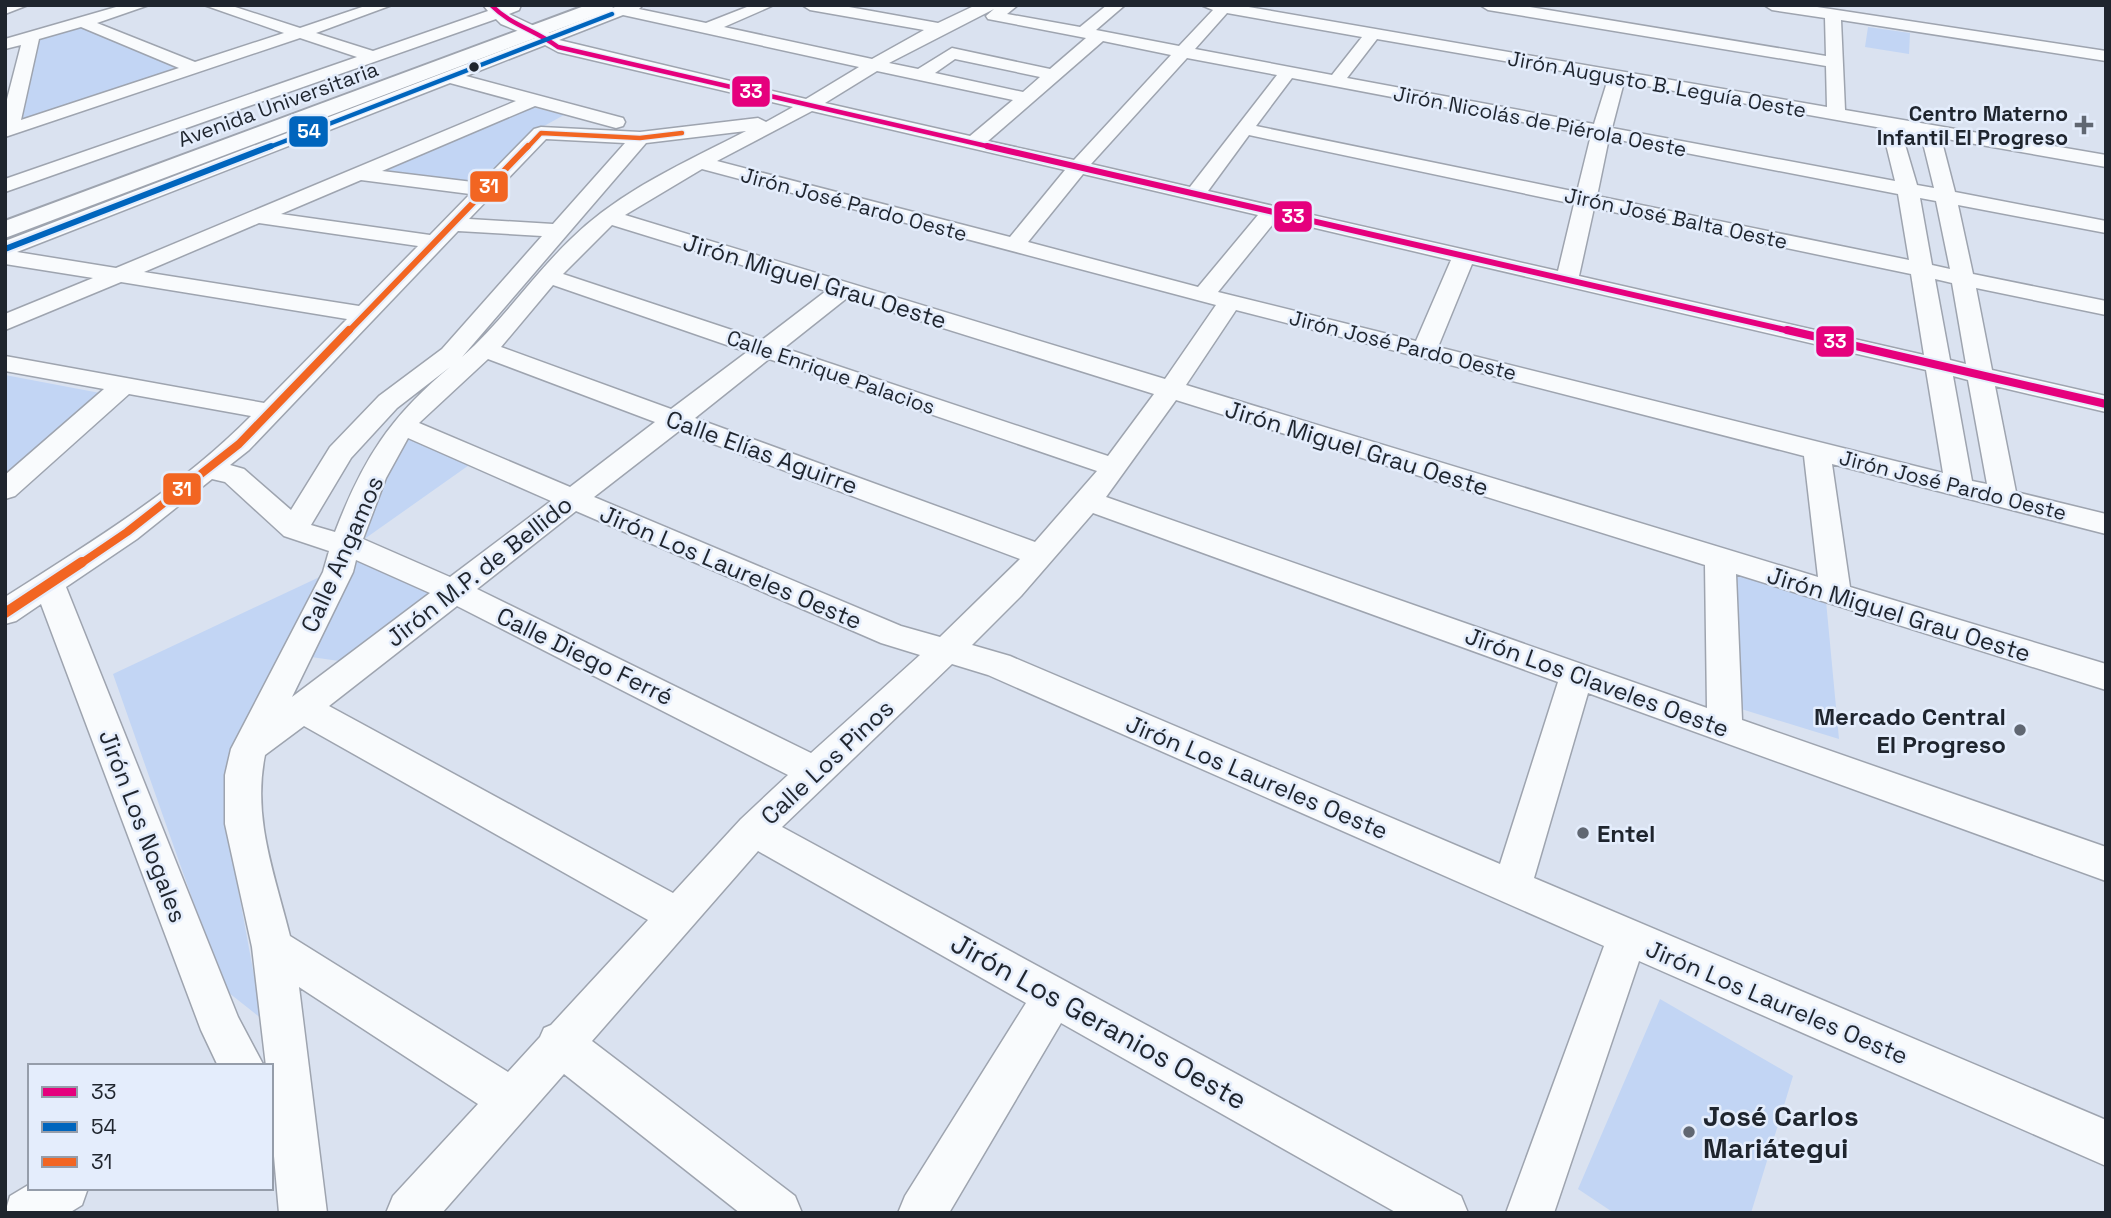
<svg xmlns="http://www.w3.org/2000/svg" width="2111" height="1218" viewBox="0 0 2111 1218" font-family="'Space Grotesk',sans-serif">
<rect width="100%" height="100%" fill="#dae2f0"/>
<path fill="#c2d5f4" d="M78,25L183,68L22,122L39,37Z
M1868,27L1910,33L1909,54L1865,47Z
M528,106L564,115L535,131L482,186L377,172Z
M5,375L100,393L5,480Z
M408,439L472,463L363,540L388,472Z
M357,559L435,593L346,662L311,657Z
M326,574L228,771L226,823L262,1019L224,989L113,674Z
M1737,575L1826,601L1839,739L1738,708Z
M1660,999L1793,1076L1751,1213H1614L1578,1189Z"/>
<g fill="none" stroke-linecap="round" stroke-linejoin="round">
<defs>
<path id="minor" d="M5,5H28L5,14Z
M123,5H149L97,23L195,62L284,33L204,5H229L300,28L368,5H392L316,33L373,51L488,11L483,5H521L519,10L509,14L549,33L620,5H643L639,9L706,23L752,5H774L724,27L872,59L924,30L810,10L802,5H838L938,23L976,5H1018L1007,14L1080,27L1107,5H1125L1096,30L1179,46L1213,10L1201,5H1237L1827,107L1826,66L1488,10L1480,5H1518L1826,56L1825,18L1772,10L1764,5H1804L2106,51V61L1841,20L1845,110L2106,155V167L1941,138L1955,192L2106,221V233L1958,205L1973,274L2106,301V315L1976,288L1992,370L2106,396V412L1995,386L2016,492L2106,514V534L1832,464L1850,587L2106,664V690L1736,574L1742,720L2106,847V881L1588,693L1534,878L2106,1120V1166L1639,961L1554,1213H1506L1604,946L988,675L952,664L782,827L1461,1196L1468,1213H1397L1061,1023L949,1213H898L905,1196L1026,1003L758,851L592,1041L795,1196L802,1213H740L564,1074L442,1213H386L393,1196L478,1104L299,987L327,1213H279L271,1122V1066H266L252,947L225,824V775L231,749L323,572L329,551L284,536L225,482L212,479L137,539L66,587L238,1017L264,1066H218L201,1030L41,604L16,621L5,624V597C90,543 180,488 251,416L129,394L15,496L5,499V475L104,389L5,371V356L264,403L347,319L121,282L5,330V314L93,278L5,264V241L535,38L501,24L496,19L5,192V179L357,57L300,38L5,137V107L21,45L5,49V39ZM994,9L986,16L988,19L1086,38L1050,69L952,48L918,69L889,63ZM1227,13L1362,37L1332,75L1195,49ZM623,15L859,67L806,99L559,40ZM81,27L179,68L21,120L39,39ZM1377,39L1608,79L1594,124L1347,78ZM1103,41L1171,55L1074,160L988,141ZM545,45L558,52L793,107L766,122L758,118L640,132L541,127L534,129L481,183L382,171L535,106L616,128L623,126L625,122L623,118L466,76ZM1187,58L1277,75L1190,187L1091,164ZM955,59L1040,77L1023,92L935,73ZM877,71L1013,100L970,136L825,103ZM1292,78L1591,135L1577,192L1256,126ZM1624,82L1882,128L1895,181L1612,128ZM450,83L516,101L116,268L17,252ZM812,111L1065,170L1010,237L717,161ZM746,131C686,162 621,190 572,238C533,275 503,321 462,357L646,143ZM1901,131L1921,135L1934,188L1917,185ZM1249,135L1574,204L1558,271L1208,191ZM1609,138L1898,194L1909,260L1597,196ZM546,139L625,143L553,224L469,219ZM702,169L1216,305L1165,379L625,215ZM1083,174L1258,215L1198,287L1028,242ZM361,180L470,194L430,235L281,214ZM1920,198L1936,201L1950,269L1932,265ZM1594,208L1911,274L1924,355L1579,276ZM1277,219L1451,260L1416,341L1218,292ZM259,223L418,246L359,306L144,272ZM612,225L826,291L762,340L563,274ZM458,231L542,236L442,349L379,396L330,447L291,510L244,469L230,465L249,450ZM1472,264L1926,370L1943,473L1438,347ZM1935,279L1952,283L1966,364L1950,360ZM553,285L747,352L671,409L501,347ZM847,298L1154,394L1108,456L784,348ZM1236,310L1804,456L1818,577L1186,385ZM488,359L655,422L570,487L419,423ZM769,359L1097,471L1035,542L695,418ZM450,367C390,417 363,459 335,532L311,525L351,458L397,408ZM1953,376L1968,380L1987,484L1972,481ZM1176,400L1705,565L1707,708L1106,497ZM679,431L1020,559L940,637L901,626L594,497ZM408,438L551,501L450,577L363,539L386,478ZM576,511L881,643L920,655L811,753L477,589ZM1093,513L1558,682L1500,864L1010,656L972,645L1021,596ZM356,560L430,593L292,697L353,572ZM457,606L788,775L741,819L673,893L329,706ZM304,726L648,920L551,1025L544,1028L540,1037L508,1072L290,936C275,875 252,818 265,755Z
M30,1184V1188H88L82,1205L69,1213H5L10,1196Z"/>
<path id="secondary" d="M587,5H614L612,9L5,238V221Z"/>
</defs>
<use href="#minor" stroke="#9ea4af" stroke-width="3"/>
<use href="#secondary" stroke="#9ea4af" stroke-width="4"/>
<use href="#minor" fill="#f9fbfd" fill-rule="evenodd"/>
<use href="#secondary" fill="#f9fbfd" fill-rule="evenodd"/>
<defs>
<path id="bus-1-far2" d="M491,5C512,26 534,29 558,47L995,148"/>
<path id="bus-1-far1" d="M987,146L1794,332"/>
<path id="bus-1" d="M1787,330L2106,404"/>
<path id="bus-2-far1" d="M267,148L612,14"/>
<path id="bus-2" d="M5,249L271,146"/>
<path id="bus-3-far3" d="M527,148L541,133L640,138L682,133"/>
<path id="bus-3-far2" d="M348,332L528,146"/>
<path id="bus-3-far1" d="M80,564L127,532L239,444L349,330"/>
<path id="bus-3" d="M5,613L82,562"/>
</defs>
<use href="#bus-1-far2" stroke="#e4edfc" stroke-width="7"/>
<use href="#bus-1-far1" stroke="#e4edfc" stroke-width="10"/>
<use href="#bus-1" stroke="#e4edfc" stroke-width="12"/>
<use href="#bus-2-far1" stroke="#e4edfc" stroke-width="7"/>
<use href="#bus-2" stroke="#e4edfc" stroke-width="10"/>
<use href="#bus-3-far3" stroke="#e4edfc" stroke-width="7"/>
<use href="#bus-3-far2" stroke="#e4edfc" stroke-width="10"/>
<use href="#bus-3-far1" stroke="#e4edfc" stroke-width="12"/>
<use href="#bus-3" stroke="#e4edfc" stroke-width="15"/>
<use href="#bus-1-far2" stroke="#e5007d" stroke-width="4.5"/>
<use href="#bus-1-far1" stroke="#e5007d" stroke-width="6"/>
<use href="#bus-1" stroke="#e5007d" stroke-width="8"/>
<use href="#bus-2-far1" stroke="#0065bd" stroke-width="4.5"/>
<use href="#bus-2" stroke="#0065bd" stroke-width="6"/>
<use href="#bus-3-far3" stroke="#f26522" stroke-width="4.5"/>
<use href="#bus-3-far2" stroke="#f26522" stroke-width="6"/>
<use href="#bus-3-far1" stroke="#f26522" stroke-width="8"/>
<use href="#bus-3" stroke="#f26522" stroke-width="10"/>
</g>
<circle fill="#1f252e" stroke="#e4edfc" stroke-width="2.5" cx="474" cy="67" r="6"/>
<g fill="#606772" stroke="#e4edfc" stroke-width="2.5">
<path d="M2080.5 114.5h7v7h7v7h-7v7h-7v-7h-7v-7h7z"/>
<circle cx="2020" cy="730" r="7"/>
<circle cx="1583" cy="833" r="7"/>
<circle cx="1689" cy="1132" r="7"/>
</g>
<g text-anchor="middle" dominant-baseline="central" stroke-width="5" stroke-linejoin="round" paint-order="stroke">
<g font-size="21" fill="#1f252e" stroke="#e4edfc">
<text transform="translate(1657 84) rotate(10)">Jirón Augusto B. Leguía Oeste</text>
<text transform="translate(278 104) rotate(-20)">Avenida Universitaria</text>
<text transform="translate(1540 121) rotate(11)">Jirón Nicolás de Piérola Oeste</text>
<text transform="translate(854 204) rotate(15)">Jirón José Pardo Oeste</text>
<text transform="translate(1676 218) rotate(12)">Jirón José Balta Oeste</text>
<text transform="translate(1403 345) rotate(14)">Jirón José Pardo Oeste</text>
<text transform="translate(831 372) rotate(19)">Calle Enrique Palacios</text>
<text transform="translate(1953 485) rotate(14)">Jirón José Pardo Oeste</text>
</g>
<g font-size="21" font-weight="bold" fill="#1f252e" stroke="#e4edfc" text-anchor="end">
<text x="2068" y="113">Centro Materno<tspan x="2068" dy="24">Infantil El Progreso</tspan></text>
</g>
<g font-size="24" fill="#1f252e" stroke="#e4edfc">
<text transform="translate(815 281) rotate(17)">Jirón Miguel Grau Oeste</text>
<text transform="translate(1357 448) rotate(17)">Jirón Miguel Grau Oeste</text>
<text transform="translate(762 452) rotate(20)">Calle Elías Aguirre</text>
<text transform="translate(342 554) rotate(-66)">Calle Angamos</text>
<text transform="translate(731 567) rotate(23)">Jirón Los Laureles Oeste</text>
<text transform="translate(479 571) rotate(-38)">Jirón M.P. de Bellido</text>
<text transform="translate(1899 614) rotate(17)">Jirón Miguel Grau Oeste</text>
<text transform="translate(585 656) rotate(26)">Calle Diego Ferré</text>
<text transform="translate(1597 682) rotate(20)">Jirón Los Claveles Oeste</text>
<text transform="translate(827 762) rotate(-43)">Calle Los Pinos</text>
<text transform="translate(1257 777) rotate(23)">Jirón Los Laureles Oeste</text>
<text transform="translate(143 826) rotate(69)">Jirón Los Nogales</text>
<text transform="translate(1777 1002) rotate(23)">Jirón Los Laureles Oeste</text>
</g>
<g font-size="24" font-weight="bold" fill="#1f252e" stroke="#e4edfc" text-anchor="end">
<text x="2006" y="716">Mercado Central<tspan x="2006" dy="28">El Progreso</tspan></text>
<text x="1597" y="833" text-anchor="start">Entel</text>
</g>
<g font-size="28" fill="#1f252e" stroke="#e4edfc">
<text transform="translate(1099 1021) rotate(29)">Jirón Los Geranios Oeste</text>
</g>
<g font-size="28" font-weight="bold" fill="#1f252e" stroke="#e4edfc" text-anchor="start">
<text x="1703" y="1116">José Carlos<tspan x="1703" dy="32">Mariátegui</tspan></text>
</g>
</g>
<g stroke="#e4edfc" stroke-width="2.5">
<rect x="731" y="75" width="40" height="33" rx="7" fill="#e5007d"/>
<rect x="288" y="115" width="41" height="33" rx="7" fill="#0065bd"/>
<rect x="469" y="170" width="40" height="33" rx="7" fill="#f26522"/>
<rect x="1273" y="200" width="40" height="33" rx="7" fill="#e5007d"/>
<rect x="1815" y="325" width="40" height="33" rx="7" fill="#e5007d"/>
<rect x="162" y="472" width="40" height="34" rx="7" fill="#f26522"/>
</g>
<g font-size="19" text-anchor="middle" font-weight="bold" fill="#fff">
<text x="751" y="98">33</text>
<text x="309" y="138">54</text>
<text x="489" y="193">31</text>
<text x="1293" y="223">33</text>
<text x="1835" y="348">33</text>
<text x="182" y="496">31</text>
</g>
<rect width="2111" height="1218" fill="none" stroke="#1f252e" stroke-width="14"/>
<rect x="28" y="1064" width="245" height="126" fill="#e4edfc" stroke="#959daa" stroke-width="2"/>
<rect x="42" y="1087" width="35" height="10" fill="#e5007d" stroke="#959daa" stroke-width="2"/>
<text x="91" y="1099" font-size="21" fill="#1f252e">33</text>
<rect x="42" y="1122" width="35" height="10" fill="#0065bd" stroke="#959daa" stroke-width="2"/>
<text x="91" y="1134" font-size="21" fill="#1f252e">54</text>
<rect x="42" y="1157" width="35" height="10" fill="#f26522" stroke="#959daa" stroke-width="2"/>
<text x="91" y="1169" font-size="21" fill="#1f252e">31</text>
</svg>
